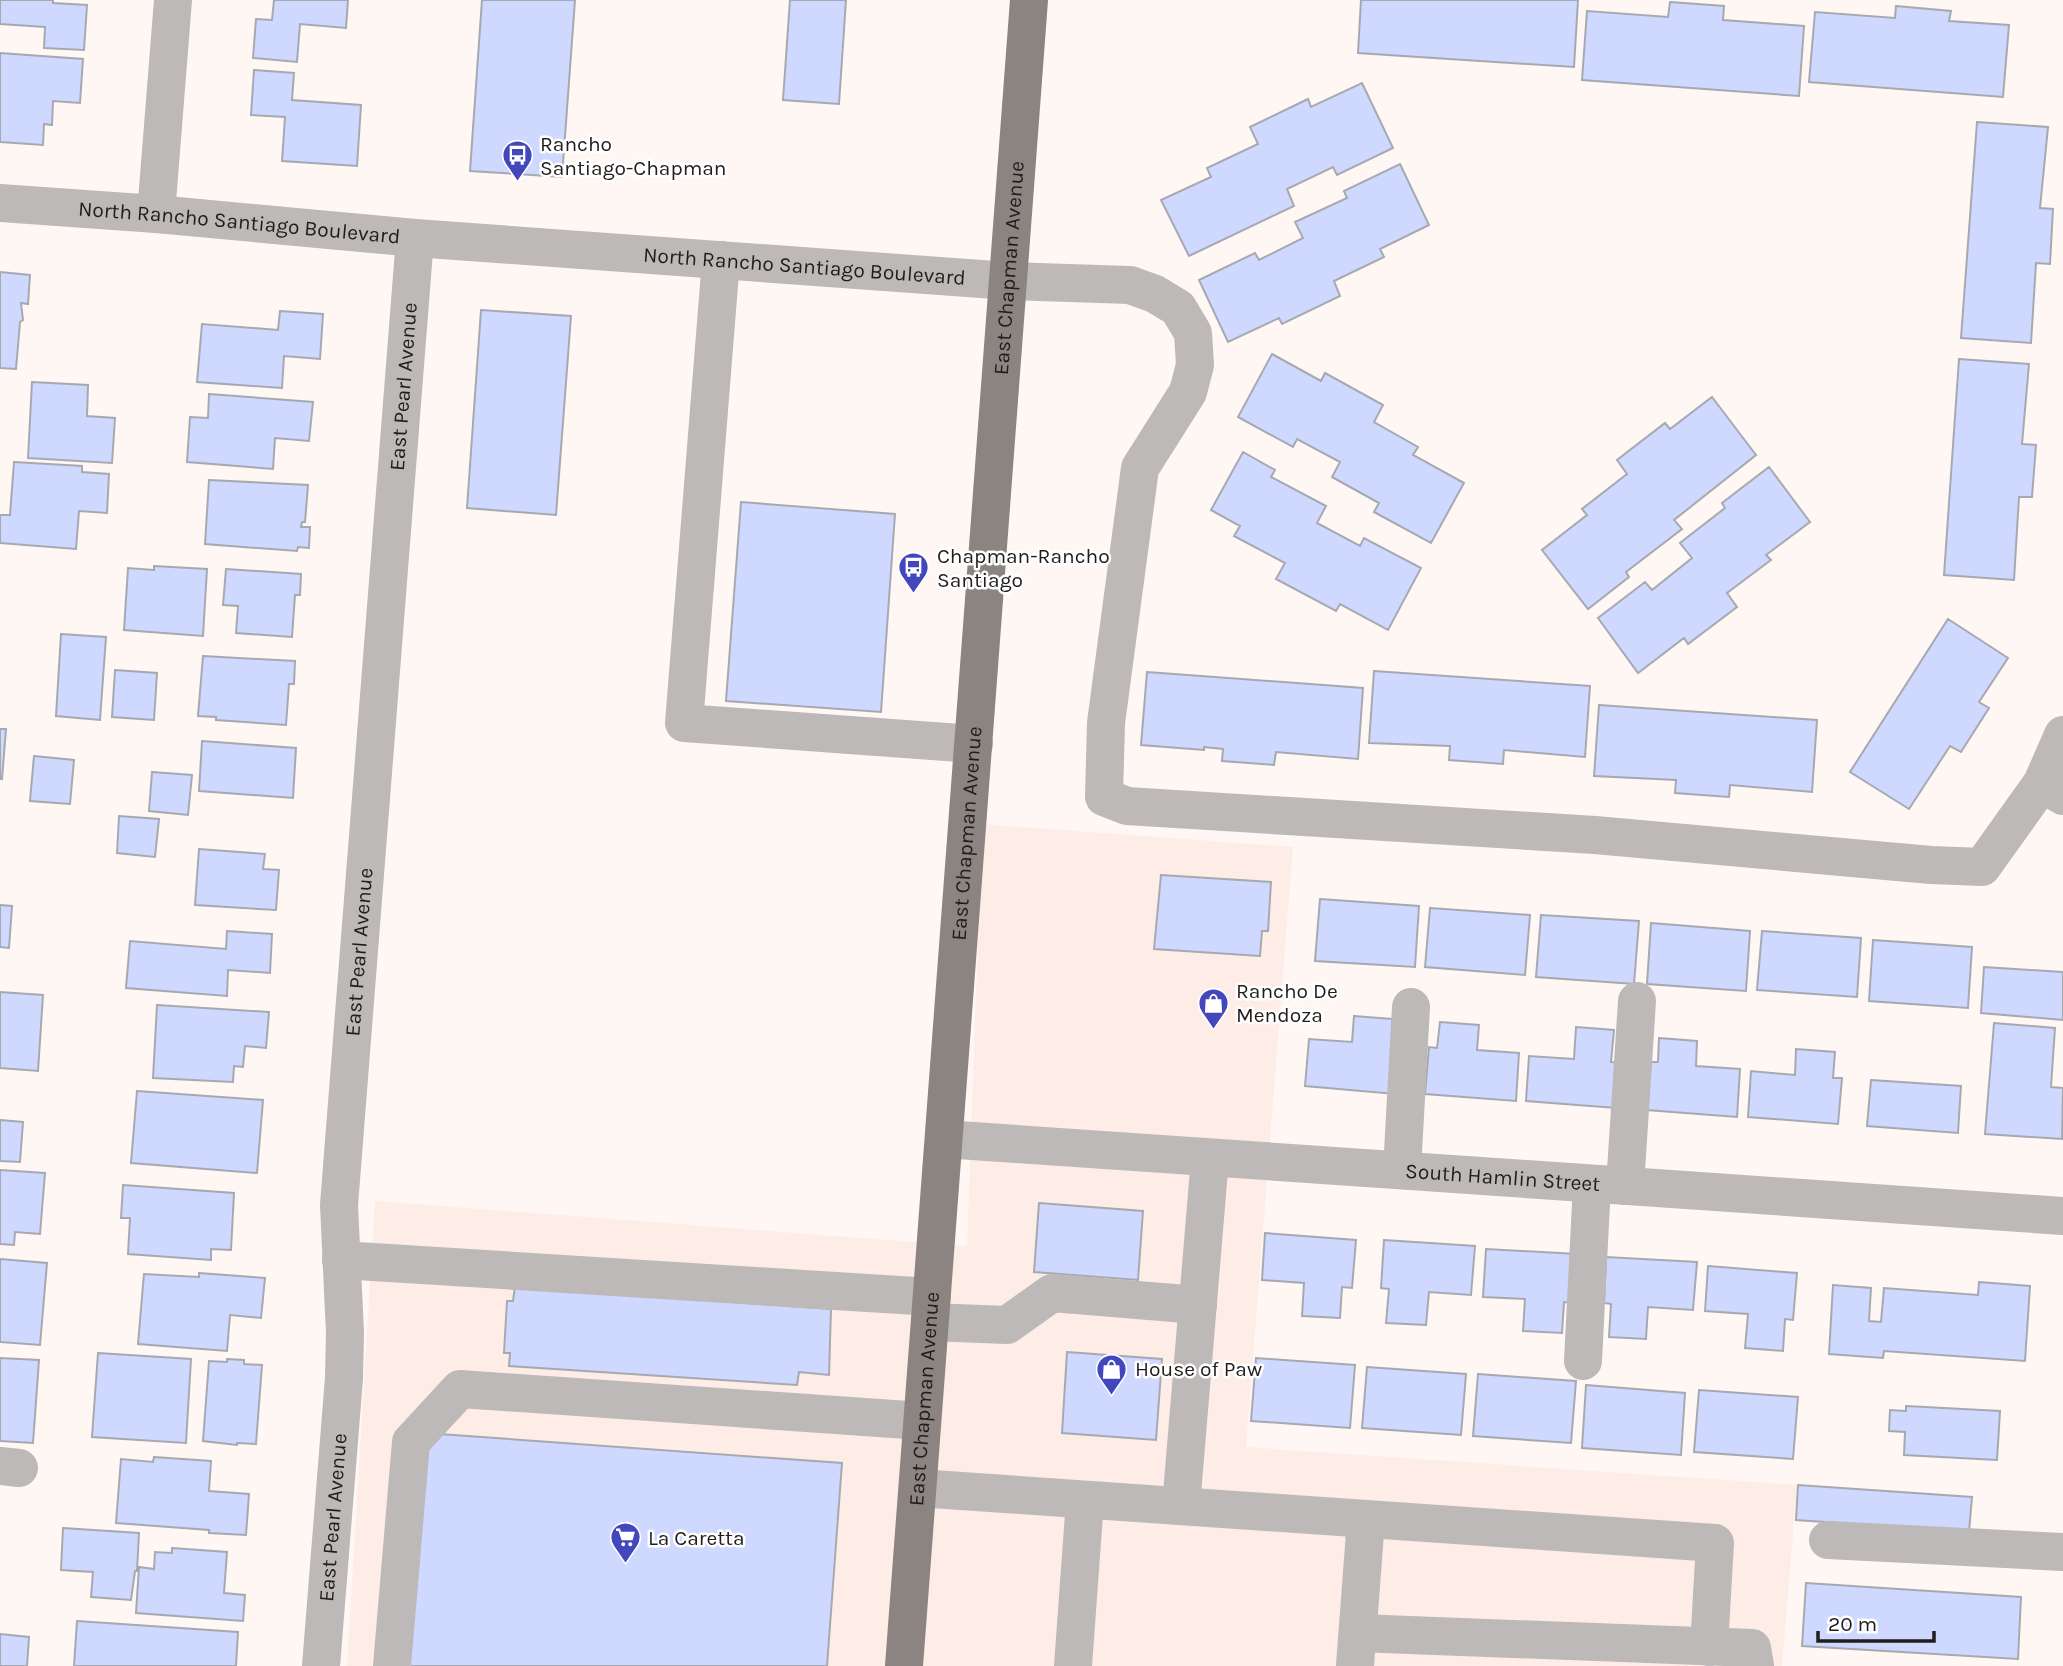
<svg xmlns="http://www.w3.org/2000/svg" width="2063" height="1666" viewBox="0 0 2063 1666" font-family="Karla,sans-serif">
<rect width="100%" height="100%" fill="#fef7f4"/>
<path fill="#feede6" d="M982,824L1293,847L1246,1447L1797,1485L1782,1666H347L375,1201L967,1246Z"/>
<path fill="#cfd8ff" stroke="#a7a9b1" stroke-width="2" d="M0,0H53V3L87,5L84,50L44,48L45,27L0,24Z
M274,0H348L346,28L300,24L297,62L253,58L256,19L272,20Z
M482,0H575L562,177L470,171Z
M790,0H846L839,104L783,100Z
M1361,0H1578L1574,67L1358,53Z
M1670,2L1724,6L1723,20L1804,26L1799,96L1582,80L1587,11L1668,17Z
M1896,6L1951,11L1949,21L2009,25L2003,97L1809,82L1815,12L1895,18Z
M0,53L83,59L80,103L53,101L52,125L44,124L43,145L0,142Z
M254,70L294,73L292,100L361,105L357,166L282,161L285,117L251,115Z
M1362,83L1393,148L1337,175L1333,167L1287,189L1294,206L1189,256L1161,200L1211,177L1207,168L1258,144L1250,127L1308,99L1311,107Z
M1977,122L2048,127L2040,208L2053,209L2050,264L2036,263L2031,343L1961,338Z
M1400,164L1429,225L1380,249L1384,257L1334,281L1340,296L1282,324L1279,318L1228,342L1199,280L1255,253L1259,260L1303,238L1295,222L1347,198L1344,191Z
M0,272L30,275L28,304L21,303L23,320L20,322L16,369L0,368Z
M481,310L571,316L556,515L467,508Z
M280,311L323,314L320,359L284,356L282,388L197,382L202,324L278,330Z
M1272,354L1321,381L1325,373L1383,405L1374,422L1418,447L1413,455L1464,483L1431,543L1374,512L1379,503L1332,477L1340,462L1297,439L1293,447L1238,417Z
M1959,359L2029,364L2022,444L2036,445L2032,497H2019L2014,580L1944,575Z
M32,382L88,385L87,416L115,418L112,463L28,458Z
M209,394L313,402L309,441L275,438L273,469L187,462L190,417L208,418Z
M1712,397L1756,455L1674,520L1682,529L1626,572L1629,577L1588,609L1542,550L1587,515L1582,509L1627,474L1617,460L1665,423L1670,429Z
M1243,452L1275,470L1271,477L1326,506L1317,523L1360,546L1364,538L1421,568L1388,630L1340,604L1336,611L1276,579L1285,563L1234,536L1240,526L1211,510Z
M14,462L82,466V472L109,474L107,513L79,511L76,549L0,543V515H10Z
M1769,467L1810,522L1766,555L1771,560L1727,593L1737,607L1688,644L1684,638L1638,673L1598,618L1645,582L1652,590L1692,558L1680,543L1725,508L1722,503Z
M209,480L308,485L305,522H302L301,527H310L309,548L298,547L297,551L205,544Z
M741,502L895,514L881,712L726,701Z
M154,566L207,569L203,636L124,630L128,568L154,570Z
M226,569L301,574L300,595H295L292,637L236,633L238,606L223,605Z
M1948,619L2008,658L1979,702L1989,708L1961,752L1950,746L1909,809L1850,772Z
M61,634L106,637L100,720L56,716Z
M203,656L295,661L294,684H289L286,725L216,720V717L198,716Z
M115,670L157,673L154,720L112,717Z
M1374,671L1590,686L1585,757L1504,750L1503,764L1449,760L1450,746L1369,743Z
M1147,672L1363,688L1358,759L1276,752L1274,765L1222,761L1223,749L1204,747V750L1141,745Z
M1599,705L1817,720L1812,792L1730,785L1729,797L1675,793L1676,780L1594,776Z
M0,729H6L2,779H0Z
M202,741L296,748L293,798L199,791Z
M34,756L74,760L70,804L30,801Z
M152,772L192,775L188,815L149,811Z
M119,816L159,819L155,857L117,853Z
M199,849L265,854L263,869L279,870L276,910L195,905Z
M1161,875L1271,882L1268,931H1262L1260,956L1154,949Z
M1320,899L1419,906L1415,967L1315,961Z
M0,905L12,906L9,948L0,947Z
M1430,908L1530,915L1525,975L1425,967Z
M1541,915L1639,921L1634,984L1536,977Z
M1651,923L1750,931L1746,991L1647,984Z
M227,931L272,934L270,973L228,970L227,996L126,988L130,941L226,949Z
M1762,931L1861,938L1857,997L1757,990Z
M1873,940L1972,947L1968,1008L1869,1001Z
M1984,967L2063,972V1020L1981,1013Z
M0,992L43,995L38,1071L0,1068Z
M157,1005L269,1012L266,1048L245,1046L243,1067L234,1066L233,1082L153,1078Z
M1354,1016L1392,1019L1395,1094L1305,1086L1309,1039L1352,1042Z
M1440,1022L1479,1025L1477,1050L1519,1053L1516,1101L1425,1094L1429,1047L1437,1048Z
M1994,1023L2055,1028L2051,1087L2063,1088L2062,1139L1985,1134Z
M1576,1027L1614,1030L1611,1062L1619,1063L1616,1108L1526,1101L1529,1056L1574,1059Z
M1659,1038L1697,1041L1696,1066L1740,1069L1737,1117L1647,1110L1650,1062H1658Z
M1796,1049L1835,1052L1833,1078H1842L1838,1124L1748,1117L1751,1071L1795,1075Z
M1871,1080L1961,1086L1958,1133L1867,1126Z
M137,1091L263,1100L257,1173L131,1163Z
M0,1120L23,1122L20,1162L0,1161Z
M0,1170L45,1173L40,1234L15,1232L14,1245L0,1244Z
M123,1185L234,1193L231,1250L211,1249V1260L128,1254L130,1218H121Z
M1039,1203L1143,1211L1138,1280L1034,1272Z
M1265,1233L1356,1240L1352,1288L1342,1287L1340,1318L1302,1316L1304,1283L1262,1280Z
M1384,1240L1475,1246L1471,1295L1429,1292L1426,1325L1386,1323L1389,1289L1381,1288Z
M1486,1249L1576,1254L1573,1303L1564,1302L1562,1333L1523,1331L1525,1299L1483,1297Z
M1606,1257L1697,1262L1693,1310L1648,1307L1646,1339L1609,1337L1611,1304L1604,1303Z
M0,1259L47,1263L40,1345L0,1342Z
M1708,1266L1797,1273L1793,1320L1785,1319L1783,1351L1745,1348L1748,1314L1705,1311Z
M199,1273L265,1278L261,1318L230,1315L227,1351L138,1344L144,1274L199,1277Z
M1979,1282L2030,1286L2025,1361L1884,1351L1883,1358L1829,1354L1833,1285L1871,1288L1869,1321L1881,1322L1884,1288L1978,1295Z
M515,1286L831,1309L829,1375L799,1372L797,1385L509,1366L510,1353H504L507,1301H513Z
M1067,1352L1162,1359L1156,1440L1062,1433Z
M98,1353L191,1359L186,1443L92,1437Z
M0,1358L39,1360L33,1443L0,1441Z
M1256,1358L1355,1365L1350,1428L1251,1421Z
M227,1359L244,1360V1364L262,1365L256,1444L237,1443V1445L203,1441L209,1361L227,1362Z
M1367,1367L1466,1374L1461,1435L1362,1428Z
M1478,1374L1576,1381L1571,1443L1473,1436Z
M1586,1385L1685,1393L1681,1455L1582,1448Z
M1699,1390L1798,1397L1793,1459L1694,1452Z
M1906,1406L2000,1411L1997,1460L1904,1455L1905,1432L1889,1431L1890,1410L1906,1411Z
M425,1433L842,1463L827,1666H408Z
M154,1457L211,1461L209,1491L249,1494L246,1535L209,1533V1530L116,1523L121,1459L153,1462Z
M1798,1485L1972,1497L1969,1532L1796,1520Z
M63,1528L139,1533L137,1571H135L131,1600L91,1597L93,1572L61,1570Z
M172,1548L227,1552L224,1593L245,1595L243,1621L136,1613L139,1567L154,1569L155,1552L172,1553Z
M1806,1583L2021,1597L2018,1659L1802,1646Z
M77,1621L238,1632L236,1666H74Z
M0,1634L29,1637L27,1666H0Z"/>
<g fill="none" stroke-linecap="round" stroke-linejoin="round">
<g stroke="#bdb9b8" stroke-width="38">
<path id="s1" d="M0,203L156,214L415,238L1009,281L1130,285L1155,294L1178,308L1193,333L1195,365L1188,392L1140,468L1106,723L1104,797L1127,806L1595,835L1931,865L1982,867L2042,783L2063,796"/>
<path d="M156,214L173,0"/>
<path d="M721,260L684,723L974,744"/>
<path d="M2042,783L2063,735"/>
<path id="s2" d="M944,1139L2063,1216"/>
<path d="M1402,1170L1411,1007"/>
<path d="M1625,1186L1637,1001"/>
<path d="M341,1260L932,1297"/>
<path d="M930,1322L1007,1325L1052,1293L1198,1305"/>
<path d="M1583,1361L1592,1184"/>
<path d="M0,1466L19,1468"/>
<path d="M918,1488L1715,1543L1709,1647"/>
<path d="M1181,1506L1210,1158"/>
<path d="M1828,1540L2063,1552"/>
<path d="M1358,1633L1752,1648L1755,1666"/>
<path id="s3" d="M321,1666L344,1378L345,1333L339,1205L415,238"/>
<path d="M392,1666L411,1442L460,1389L922,1421"/>
<path d="M1073,1666L1085,1500"/>
<path d="M1355,1666L1366,1519"/>
</g>
<path stroke="#8b8481" stroke-width="38" id="s4" d="M904,1666L1029,0"/>
</g>
<defs>
<symbol id="bus-pin" viewBox="-11 -11 22 30"><path d="M0 17L-7.5 6A9.5 9.5 0 1 1 7.5 6Z" fill="#4347bc" stroke="#fff"/><path d="M-5-6H5V4H4V6H2V4H-2V6H-4V4H-5ZM-3.5-4V0h7V-4ZM-3.5 1.2v1.5H-2V1.2ZM2 1.2v1.5H3.5V1.2Z" fill="#fff"/></symbol>
<symbol id="shop-pin" viewBox="-11 -11 22 30"><path d="M0 17L-7.5 6A9.5 9.5 0 1 1 7.5 6Z" fill="#4347bc" stroke="#fff"/><path d="M-5-2.5h2.3a2.7 3.5 0 0 1 5.4 0H5L5.5 6h-11ZM-1.5-2.5h3a1.5 2.3 0 0 0-3 0Z" fill="#fff"/></symbol>
<symbol id="supermarket-pin" viewBox="-11 -11 22 30"><path d="M0 17L-7.5 6A9.5 9.5 0 1 1 7.5 6Z" fill="#4347bc" stroke="#fff"/><path d="M-6-5.5h2.5l.6 2H6L4.5 2H-2.5L-4.4-4H-6ZM-1.5 3.2a1.3 1.3 0 1 0 .1 0ZM3 3.2a1.3 1.3 0 1 0 .1 0Z" fill="#fff"/></symbol>
</defs>
<g fill-rule="evenodd">
<use href="#bus-pin" x="500" y="138" width="35" height="47"/>
<use href="#bus-pin" x="896" y="550" width="35" height="47"/>
<use href="#shop-pin" x="1196" y="986" width="35" height="47"/>
<use href="#shop-pin" x="1094" y="1352" width="35" height="47"/>
<use href="#supermarket-pin" x="608" y="1520" width="35" height="47"/>
</g>
<g text-anchor="middle" dominant-baseline="central" stroke-width="5" stroke-linejoin="round" paint-order="stroke">
<g font-size="21" fill="#201d1c" stroke="#fff" text-anchor="start">
<text x="540" y="144">Rancho<tspan x="540" dy="24">Santiago-Chapman</tspan></text>
<text x="937" y="556">Chapman-Rancho<tspan x="937" dy="24">Santiago</tspan></text>
<text x="1236" y="991">Rancho De<tspan x="1236" dy="24">Mendoza</tspan></text>
<text x="1135" y="1369">House of Paw</text>
<text x="648" y="1538">La Caretta</text>
</g>
<g font-size="21" fill="#201d1c" stroke="#fff">
<text stroke="none"><textPath href="#s1" startOffset="240">North Rancho Santiago Boulevard</textPath></text>
<text stroke="none"><textPath href="#s1" startOffset="807">North Rancho Santiago Boulevard</textPath></text>
<text stroke="none"><textPath href="#s4" startOffset="1402">East Chapman Avenue</textPath></text>
<text stroke="none"><textPath href="#s3" startOffset="1283">East Pearl Avenue</textPath></text>
<text stroke="none"><textPath href="#s4" startOffset="835">East Chapman Avenue</textPath></text>
<text stroke="none"><textPath href="#s3" startOffset="716">East Pearl Avenue</textPath></text>
<text stroke="none"><textPath href="#s2" startOffset="560">South Hamlin Street</textPath></text>
<text stroke="none"><textPath href="#s4" startOffset="268">East Chapman Avenue</textPath></text>
<text stroke="none"><textPath href="#s3" startOffset="149">East Pearl Avenue</textPath></text>
</g>
</g>
<path d="M1818 1631v10h116v-10" fill="none" stroke="#201d1c" stroke-width="3.5"/>
<text x="1828" y="1631" font-size="21" fill="#201d1c" stroke="#ffffff" stroke-width="5" paint-order="stroke">20 m</text>
</svg>
